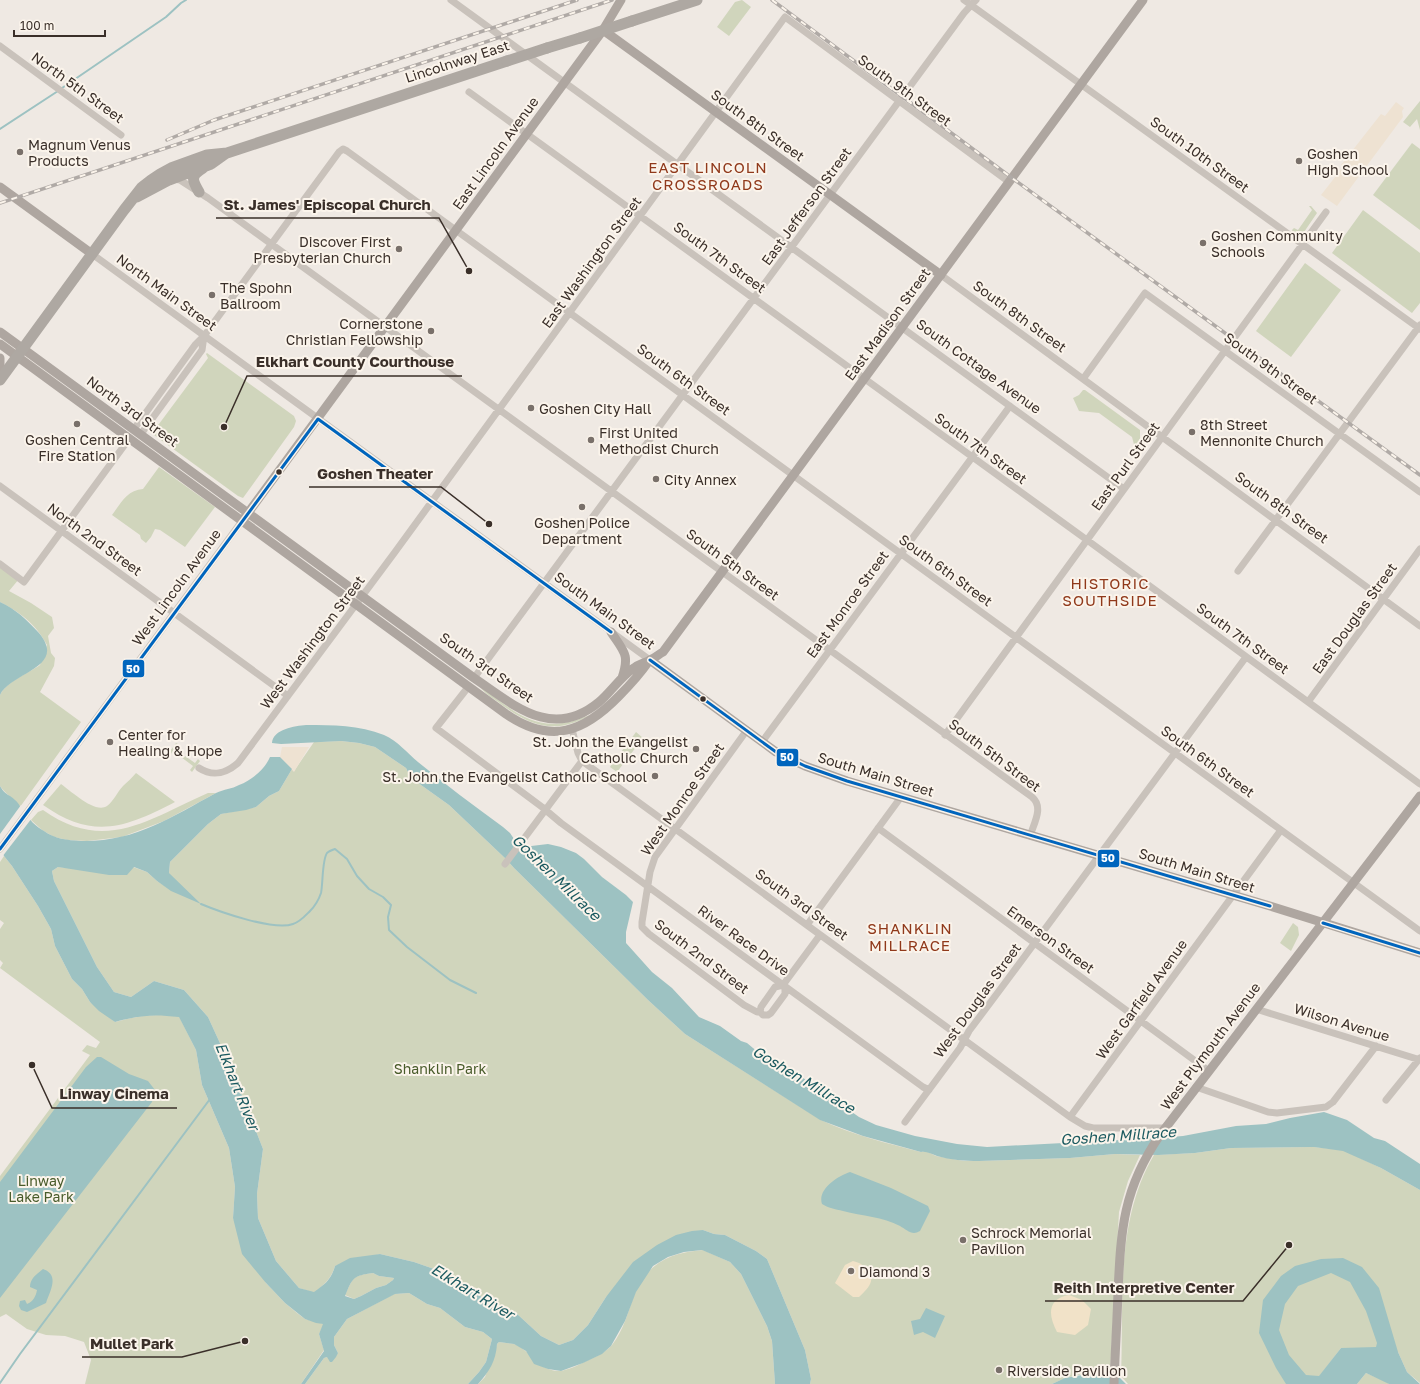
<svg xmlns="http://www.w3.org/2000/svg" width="1420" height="1384" viewBox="0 0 1420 1384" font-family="'Golos Text',sans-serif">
<rect width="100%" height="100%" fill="#efe9e3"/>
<path fill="#d0d5bc" d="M742,0L751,7L729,36L717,27L735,2Z
M1420,101V130L1417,119L1410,127L1403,122Z
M1412,143L1420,149V230L1373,195Z
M1309,206H1311L1317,213L1302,235L1298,237L1293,233L1292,230L1294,228L1298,230L1312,210Z
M1363,210L1420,253V303L1412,313L1332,253Z
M1305,263L1341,290L1291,357L1256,331Z
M207,353L294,416L296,421L294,427L243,498L238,496L154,435L151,430L152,426L159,424L208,358L206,354Z
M1083,390H1085L1140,430V446L1136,452L1132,437L1099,413L1079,411L1073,398L1079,395Z
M159,467L215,507L185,547L160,530L155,529L151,537L146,543L141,539L140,535L112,515C121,503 127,490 143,489Z
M0,564L19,579L9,591L31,603L52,617L54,628L48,636L51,653L55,658L54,666L40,692L81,722L20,807C14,798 6,795 0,786V695C7,681 27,674 40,665L47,645C35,623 21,613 0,602Z
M481,688L485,690C511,709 533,730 568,722C576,721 583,717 591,715C556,734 534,728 502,705C496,700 485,694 481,688Z
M636,732L643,738L617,772L610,767Z
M341,741L359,743L375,747L406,768L409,774L421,785L449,805L507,860L514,868L648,1000L685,1034L821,1120C852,1135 887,1143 921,1152L926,1151L936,1156L964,1161H979L1070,1158L1115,1154L1140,1155L1128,1181L1119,1212L1110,1372C1089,1372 1070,1375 1052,1384H810L811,1379L805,1350L767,1259L756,1251L725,1235L714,1234L703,1230L606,1297L588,1325L573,1340L559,1345L541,1336L516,1313L492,1305L454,1276L414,1262L380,1254L335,1266C331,1279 325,1284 314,1293L299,1288L276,1261L258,1218L257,1194L263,1149L230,1065L208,1017L184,990L154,981L131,997L114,992L97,967L54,881L52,871L58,867L69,868L133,867L147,872L157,881L171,890L169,873L170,862L208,824L221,814L256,807L269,796L279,791L292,769L294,771L314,742Z
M176,743L178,744L175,749L195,763L198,759L200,761L192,772L190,770L193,766L173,751L170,755L168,754Z
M136,773L175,802C125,828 93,840 43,805L61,784C71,791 95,814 107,806C114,801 117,792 123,786C127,782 132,778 136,773Z
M208,793H216L164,821L122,837L87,841L67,840L54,837L42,830L31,820L38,812L43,810C105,854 149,819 208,793Z
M4,856L12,866L38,906L51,929L55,946L72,979L82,989L90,1002L115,1022C141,1015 153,1014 179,1016L196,1050L202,1085L229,1148L235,1187L233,1218L266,1283L285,1303L297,1313L305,1319L324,1324L319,1334L324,1350L301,1384H85L91,1360L84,1342L65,1336L46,1335L27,1329L6,1314L0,1317V1176L90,1055L82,1051L87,1045L96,1048L100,1042L0,968L3,963L0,960V929L4,923L0,920V862Z
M1293,923L1298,927L1299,935L1291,951L1280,943Z
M1314,1147L1343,1150L1381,1168L1420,1190V1383L1407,1372L1398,1352L1341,1348L1319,1377L1299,1384H1128L1121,1376C1124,1302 1115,1221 1154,1155L1195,1153L1231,1148Z
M703,1250L730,1262L741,1274L767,1326L772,1341L775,1384H478L485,1377L496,1347L497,1344L499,1342C504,1343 509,1343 514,1344C531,1350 539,1372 560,1371C568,1370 579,1365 586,1361C595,1357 605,1353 612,1345C624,1330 628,1311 635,1293C649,1262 670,1253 703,1250Z
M373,1273L379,1276L394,1278L393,1280L386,1285L376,1288L361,1296L354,1299L345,1295C354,1277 351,1276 373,1273Z
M409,1293L427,1304L440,1308L465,1327L483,1332L492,1339L486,1362L479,1372L468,1384H305L324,1358L338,1353L334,1345V1337L347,1319L394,1294Z
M1366,1373L1387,1382L1389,1384H1357Z"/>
<path fill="#f1e2c8" d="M853,1261C862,1263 874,1271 871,1281C870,1287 863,1293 859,1297H853L835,1283L845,1265Z
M1069,1295L1082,1300L1091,1309L1088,1325L1075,1335L1057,1332C1048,1315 1047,1299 1069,1295Z"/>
<path fill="#eee2d2" d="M1396,102L1404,108L1402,111L1403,117L1337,206L1321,195L1343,167L1341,165L1381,114L1385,116Z
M282,747H309L294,772L280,757Z"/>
<path fill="#9dc2c2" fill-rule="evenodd" d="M0,602C17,610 26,619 39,633C68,668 11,672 0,695Z
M306,725C333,725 359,725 384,735C398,741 407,753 418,762C445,784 474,806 503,827L510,833L518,845L523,847L548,844L561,847L576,853L584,859L602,877L626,895L633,902L626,932V943L652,972L672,988L699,1017L720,1026L741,1041L747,1043L759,1053L772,1058L786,1066L859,1117L876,1125L915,1136L957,1144L987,1147L1158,1138L1183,1136L1236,1126L1266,1124L1290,1118L1324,1112L1347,1120L1374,1138L1385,1141L1420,1164V1190L1381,1168L1343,1151L1314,1147L1231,1148L1195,1153L1158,1155L1115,1154L1070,1158L979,1161C965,1161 950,1160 937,1156C931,1154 927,1151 921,1152L863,1136L820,1120L685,1034L648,1000L514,868L507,860L449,805L421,785L409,774L406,768L375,747L359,743L341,741L281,744L272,743C273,729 295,726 306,725Z
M270,757H280L292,769L279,791L269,796L256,807L246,810L221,814L208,824L170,862L169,873L201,904L171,891L157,881L147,872L134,867L127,875H109L58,867L52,871L54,881L97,967L114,992L131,997L154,981L184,990L208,1017L230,1065L263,1149L257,1194L258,1218L276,1261L299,1288L314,1292C325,1284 331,1280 335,1266L350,1258L380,1254L414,1262L454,1276L492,1305L516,1313L541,1336L559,1345L573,1340L588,1325L606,1297L633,1262L657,1245L676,1235L692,1231L703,1230L714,1234L725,1235L756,1251L767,1259L805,1350L811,1379L810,1384H775L772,1341L767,1326L741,1274L730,1262L702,1250L684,1252L668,1257L653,1266L636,1292L625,1321L611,1346L602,1354L583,1363L561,1371L548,1369L534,1364L526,1351L514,1344L499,1342L497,1344C496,1361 489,1372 478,1384H468L479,1372L486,1362L492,1339L483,1332L465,1327L440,1308L427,1304L409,1293L395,1294L347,1319L334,1337V1345L338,1353L336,1357L332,1362H330L327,1357L324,1358L305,1384H301L324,1351L319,1334L323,1324L316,1323L305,1319L285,1303L266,1283L242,1254L233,1218L235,1187L229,1148L202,1085L196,1050L179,1017C153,1014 141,1015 115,1022L99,1011L90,1002L82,989L72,979L55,946L51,929L38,906L12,866L4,856L0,848V786C6,796 8,793 15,800C19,803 21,809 24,812C29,819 36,827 44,831C55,839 67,840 81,841C136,842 171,817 216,793C224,789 232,789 239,785C252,780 265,769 270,757ZM373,1273L379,1276L394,1278L393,1280L386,1285L376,1288L361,1296L354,1299L345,1296C353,1277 353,1276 373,1273Z
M97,1057H101L129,1074L148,1081L155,1090L152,1102L0,1298V1182L86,1067Z
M850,1172L891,1188L928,1206L930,1211L920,1231C912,1236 907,1230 900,1226C883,1217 862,1216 843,1211C835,1209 828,1208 822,1204C817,1189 838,1176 850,1172Z
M1343,1258L1362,1267L1379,1288L1398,1352L1407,1372L1420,1384H1389L1366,1373L1357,1384H1286L1276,1368L1259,1333L1263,1300L1281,1276L1295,1266L1321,1259ZM1331,1273L1350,1282L1366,1311L1377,1343L1376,1347L1341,1348L1319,1376L1306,1375L1289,1355L1279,1330L1285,1304L1298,1286Z
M43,1269C60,1275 50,1291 46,1303L27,1312L21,1310L19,1306L20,1301L25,1300L27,1304C33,1302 36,1296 37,1290L30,1287C30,1278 37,1274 43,1269Z
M926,1308L945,1316L935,1338L923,1332L914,1335L911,1321L920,1319Z
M1099,1372L1115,1373L1126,1384H1052L1065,1378Z"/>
<path fill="#efe9e3" d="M21,805L32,818L2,857L0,853V834Z"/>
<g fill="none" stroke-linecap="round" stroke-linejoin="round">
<path stroke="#9dc2c2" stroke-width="2" d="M62,88L166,17L181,3L186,0
M0,129L58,91
M201,904C220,912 274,931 293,924C300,922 305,916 310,911C315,906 319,899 321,893C323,884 322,860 327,853C329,851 332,850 335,849L347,859L357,876L369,889L383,897L391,905L388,917L389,930L407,947L450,980L476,993
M0,1383L20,1354L210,1099"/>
<path stroke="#c9c2bb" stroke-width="7" d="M451,0L1124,489
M964,0L1420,329
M0,46L121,135
M469,92L1087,540L1420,784
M174,179L180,180L208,198L1032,797C1044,807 1034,823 1030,836
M92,254L650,660
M941,275L1420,626
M1083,379L1145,293L1420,492
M134,429L195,345L204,336L339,152L343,149L347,151L1420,931
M141,434L202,350L204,336
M0,486L288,696
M0,564L24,582L129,439
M1238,571L1420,325
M474,678L964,13L976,0
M469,686L436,728L542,807L561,823L923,1087L929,1090
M1308,702L1420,549
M572,729L578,753L582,761L1070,1117L1085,1126L1093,1128H1165
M747,730L655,857L650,872L642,922V927L649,934L744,1005L757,1012H760L763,1015H768L771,1013L785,994V989L783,985
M945,735L1326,212
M762,742L1010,406
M199,768C213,777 225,774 238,763L395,552L785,17L1009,182
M878,828L1209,1071
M0,849L242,521
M505,864L582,761
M807,925L901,797
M783,985L820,935
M1256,1009L1420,1060
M760,1012L761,1007L775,987L783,985
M1196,1087L1268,1112L1277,1113L1326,1107L1333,1102L1376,1046
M1386,1100L1420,1058
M1070,1117L1281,830
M905,1122L960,1048L969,1031L999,991L1246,657"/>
<path stroke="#aea6a0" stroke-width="9" d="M603,30L941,275
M0,187L92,254
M0,332L474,678C514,705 552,741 599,702C610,693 622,675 634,668C639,664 645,663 650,660C655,658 659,654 663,652L1143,0
M0,344L506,714C551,745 584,732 619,696C630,685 640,674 649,661
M0,358V371
M245,517L603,30L621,0
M611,632C624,652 630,654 622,678
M650,660L776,752L805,766L847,781L1270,906L1420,953
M1114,1384C1115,1353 1117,1323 1118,1292C1121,1229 1123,1189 1160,1135L1420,796"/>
<path stroke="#aea8a2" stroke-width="11" d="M632,21L697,0
M547,48L580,38
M199,192C192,180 190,176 203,168
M137,197L169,180L211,164L225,154
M0,380L124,210L142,187L151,180L160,174L171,168L207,155L227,153L507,61"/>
<defs>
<path id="rail" d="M772,0L1012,178L1420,475
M167,140L214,120L577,0
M0,203L612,0"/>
</defs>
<use href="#rail" stroke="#b0aaa6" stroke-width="3.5"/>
<use href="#rail" stroke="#fbf4eb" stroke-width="2" stroke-dasharray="6" stroke-linecap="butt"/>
<path stroke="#aea8a2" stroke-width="11" d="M580,38L632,21
M507,61L547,48"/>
<defs>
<path id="bus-1" d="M650,660L776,752L805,766L847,781L1270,906
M0,849L318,419L611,632
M1323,923L1420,953"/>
</defs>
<use href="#bus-1" stroke="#fbf4eb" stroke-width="6"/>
<use href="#bus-1" stroke="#0065bd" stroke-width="3"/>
</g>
<g fill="#79706a" stroke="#fbf4eb" stroke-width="1.5">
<circle cx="20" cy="152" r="4"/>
<circle cx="1299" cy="161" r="4"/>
<circle cx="1203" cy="243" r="4"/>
<circle cx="399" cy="249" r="4"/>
<circle cx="212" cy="295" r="4"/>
<circle cx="431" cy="331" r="4"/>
<circle cx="531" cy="408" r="4"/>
<circle cx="77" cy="424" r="4"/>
<circle cx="1192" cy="432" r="4"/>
<circle cx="591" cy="440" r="4"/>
<circle cx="656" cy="479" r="4"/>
<circle cx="582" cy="507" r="4"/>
<circle cx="110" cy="742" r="4"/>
<circle cx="696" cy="749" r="4"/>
<circle cx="655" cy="776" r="4"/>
<circle cx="963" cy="1240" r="4"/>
<circle cx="851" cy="1271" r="4"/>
<circle cx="999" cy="1370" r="4"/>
</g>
<g fill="#3a2f29" stroke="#fbf4eb" stroke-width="1.5">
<circle cx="279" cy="472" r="3.5"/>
<circle cx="703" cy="699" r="3.5"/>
</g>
<g text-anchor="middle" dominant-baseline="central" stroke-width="4" stroke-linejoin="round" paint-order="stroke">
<g font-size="14" fill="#3a2f29" stroke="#fbf4eb">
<text transform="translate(457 61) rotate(-18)">Lincolnway East</text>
<text transform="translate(78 87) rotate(36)">North 5th Street</text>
<text transform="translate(905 90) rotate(36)">South 9th Street</text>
<text transform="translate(758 125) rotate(36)">South 8th Street</text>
<text transform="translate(495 153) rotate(-54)">East Lincoln Avenue</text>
<text transform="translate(1200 154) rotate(36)">South 10th Street</text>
<text transform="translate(806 206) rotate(-54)">East Jefferson Street</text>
<text transform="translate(720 257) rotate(36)">South 7th Street</text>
<text transform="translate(591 262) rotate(-54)">East Washington Street</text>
<text transform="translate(167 292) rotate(36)">North Main Street</text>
<text transform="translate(1020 316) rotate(36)">South 8th Street</text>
<text transform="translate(887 324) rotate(-54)">East Madison Street</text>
<text transform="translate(979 366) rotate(36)">South Cottage Avenue</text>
<text transform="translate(1271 368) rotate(36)">South 9th Street</text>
<text transform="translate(684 379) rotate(36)">South 6th Street</text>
<text transform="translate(133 411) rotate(36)">North 3rd Street</text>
<text transform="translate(981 448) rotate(36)">South 7th Street</text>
<text transform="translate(1125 466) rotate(-54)">East Purl Street</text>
<text transform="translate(1282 507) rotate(36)">South 8th Street</text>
<text transform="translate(95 539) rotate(36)">North 2nd Street</text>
<text transform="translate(733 564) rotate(36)">South 5th Street</text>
<text transform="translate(946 570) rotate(36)">South 6th Street</text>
<text transform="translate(176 587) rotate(-54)">West Lincoln Avenue</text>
<text transform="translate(847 604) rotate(-54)">East Monroe Street</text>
<text transform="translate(605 610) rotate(36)">South Main Street</text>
<text transform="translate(1354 618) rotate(-54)">East Douglas Street</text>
<text transform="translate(1243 638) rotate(36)">South 7th Street</text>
<text transform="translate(312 642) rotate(-53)">West Washington Street</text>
<text transform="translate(487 667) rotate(35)">South 3rd Street</text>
<text transform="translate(995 755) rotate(37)">South 5th Street</text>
<text transform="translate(1208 761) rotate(36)">South 6th Street</text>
<text transform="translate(876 774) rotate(17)">South Main Street</text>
<text transform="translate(682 799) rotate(-55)">West Monroe Street</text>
<text transform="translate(1197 870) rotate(17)">South Main Street</text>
<text transform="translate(802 904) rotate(36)">South 3rd Street</text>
<text transform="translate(1051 939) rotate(36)">Emerson Street</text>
<text transform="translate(744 940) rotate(36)">River Race Drive</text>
<text transform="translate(702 956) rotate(37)">South 2nd Street</text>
<text transform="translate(1141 999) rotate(-54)">West Garfield Avenue</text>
<text transform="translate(977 1000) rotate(-54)">West Douglas Street</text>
<text transform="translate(1342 1022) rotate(17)">Wilson Avenue</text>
<text transform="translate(1210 1046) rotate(-53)">West Plymouth Avenue</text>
</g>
<g font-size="14" fill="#3a2f29" stroke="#fbf4eb" text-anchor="start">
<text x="28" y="144">Magnum Venus<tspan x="28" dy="16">Products</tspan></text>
<text x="1307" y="153">Goshen<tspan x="1307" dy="16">High School</tspan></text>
<text x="1211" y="235">Goshen Community<tspan x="1211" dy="16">Schools</tspan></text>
<text x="391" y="241" text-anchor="end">Discover First<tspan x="391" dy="16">Presbyterian Church</tspan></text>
<text x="220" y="287">The Spohn<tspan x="220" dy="16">Ballroom</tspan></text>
<text x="423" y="323" text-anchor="end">Cornerstone<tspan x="423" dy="16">Christian Fellowship</tspan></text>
<text x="539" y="408">Goshen City Hall</text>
<text x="1200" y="424">8th Street<tspan x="1200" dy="16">Mennonite Church</tspan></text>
<text x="599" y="432">First United<tspan x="599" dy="16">Methodist Church</tspan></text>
<text x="77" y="439" text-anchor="middle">Goshen Central<tspan x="77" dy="16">Fire Station</tspan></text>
<text x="664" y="479">City Annex</text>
<text x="582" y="522" text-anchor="middle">Goshen Police<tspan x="582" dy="16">Department</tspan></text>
<text x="118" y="734">Center for<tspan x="118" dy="16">Healing &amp; Hope</tspan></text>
<text x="688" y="741" text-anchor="end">St. John the Evangelist<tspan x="688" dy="16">Catholic Church</tspan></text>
<text x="647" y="776" text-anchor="end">St. John the Evangelist Catholic School</text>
<text x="971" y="1232">Schrock Memorial<tspan x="971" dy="16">Pavilion</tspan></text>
<text x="859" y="1271">Diamond 3</text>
<text x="1007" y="1370">Riverside Pavilion</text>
</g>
<g font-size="14" fill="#485b2a" stroke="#fbf4eb">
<text x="440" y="1068">Shanklin Park</text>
<text x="41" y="1180">Linway<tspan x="41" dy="16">Lake Park</tspan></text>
</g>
<g font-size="15" letter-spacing="1" fill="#90391b" stroke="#fbf4eb">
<text x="708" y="167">EAST LINCOLN<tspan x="708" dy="17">CROSSROADS</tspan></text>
<text x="1110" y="583">HISTORIC<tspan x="1110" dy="17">SOUTHSIDE</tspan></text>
<text x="910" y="928">SHANKLIN<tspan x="910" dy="17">MILLRACE</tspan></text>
</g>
<g font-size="15" font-style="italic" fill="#1b5a60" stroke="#fbf4eb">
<text transform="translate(557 877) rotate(44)">Goshen Millrace</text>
<text transform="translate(804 1079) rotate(31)">Goshen Millrace</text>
<text transform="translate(238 1086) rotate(68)">Elkhart River</text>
<text transform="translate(1118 1135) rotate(-4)">Goshen Millrace</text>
<text transform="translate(473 1291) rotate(31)">Elkhart River</text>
</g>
</g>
<path fill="none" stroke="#3a2f29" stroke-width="1.5" d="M469 271L439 218H216M224 427L247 376H462M489 524L441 487H309M32 1065L52 1108H177M1289 1245L1243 1301H1045M245 1341L182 1357H82"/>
<g fill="#3a2f29" stroke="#fbf4eb" stroke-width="1.5">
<circle cx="469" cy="271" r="4"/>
<circle cx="224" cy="427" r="4"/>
<circle cx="489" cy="524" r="4"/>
<circle cx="32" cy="1065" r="4"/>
<circle cx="1289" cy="1245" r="4"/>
<circle cx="245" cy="1341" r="4"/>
</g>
<g font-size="15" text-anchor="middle" font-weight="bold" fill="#3a2f29" stroke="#fbf4eb" stroke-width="4" stroke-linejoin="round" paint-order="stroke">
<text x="327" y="210">St. James' Episcopal Church</text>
<text x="355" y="367">Elkhart County Courthouse</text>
<text x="375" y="479">Goshen Theater</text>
<text x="114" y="1099">Linway Cinema</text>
<text x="1144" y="1293">Reith Interpretive Center</text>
<text x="132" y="1349">Mullet Park</text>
</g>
<g stroke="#fbf4eb" stroke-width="1.5">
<rect x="122" y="659" width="23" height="19" rx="4" fill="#0065bd"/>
<rect x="776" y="748" width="23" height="19" rx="4" fill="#0065bd"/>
<rect x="1097" y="849" width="23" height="19" rx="4" fill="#0065bd"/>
</g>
<g font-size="11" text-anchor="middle" font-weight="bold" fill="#fff">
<text x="133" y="673">50</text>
<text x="787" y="761">50</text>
<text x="1108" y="862">50</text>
</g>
<path d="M14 30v6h91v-6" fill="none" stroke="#3a2f29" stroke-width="2"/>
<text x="20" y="30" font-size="12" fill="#3a2f29" stroke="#fbf4eb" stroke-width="3" paint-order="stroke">100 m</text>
</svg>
